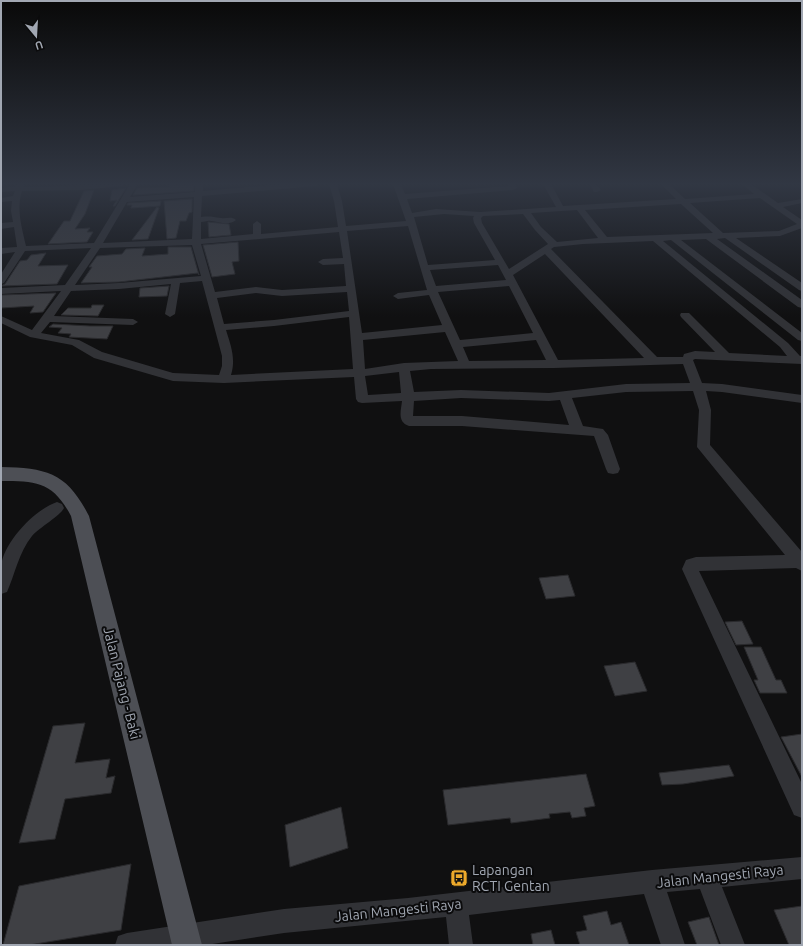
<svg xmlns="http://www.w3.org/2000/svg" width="803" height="946" viewBox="0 0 803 946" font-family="Ubuntu,sans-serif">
<rect width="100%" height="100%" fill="#101011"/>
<path fill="#3f4044" stroke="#2a2a2d" d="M169,184H194V191L133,195L137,188L169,187Z
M126,188L115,206H113L117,200L110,201L112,190Z
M94,190L85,214L75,229L90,228L87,232H93L87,242L48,244L64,221H70L84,191Z
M192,199V212L189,213L186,221H180L176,238L167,239L164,201Z
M161,201L160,206L131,208L132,205H127L128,203Z
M157,207L159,208L148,239L132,240Z
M208,222L229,224L231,235L209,237Z
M238,242L239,261L232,262L235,274L212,277L203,245Z
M168,247H191L199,275L198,273L119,282L81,283L92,267H89L97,256L122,254L126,249L145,248L142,256L168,254Z
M46,253L38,266L68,265L57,284L1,286L5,284L20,261L27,260L31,255Z
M169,286L167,296L139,297L140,288Z
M56,293L43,312L30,313L34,306L1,308V295Z
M92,305H104L98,316L61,315L68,308H91Z
M53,324L90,326H113L107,339L69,337L71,334L58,333L62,328L49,327Z
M568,575L575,596L546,599L539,578Z
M742,621L753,644L736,645L725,622Z
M744,647H761L776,680H781L787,693H760L754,680H758Z
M635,662L647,691L615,696L604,666Z
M85,723L75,763L110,759L106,778L115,776L111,793L65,799L55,839L19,843L53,726Z
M802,734V777L781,737Z
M729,765L734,776L683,784L662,785L659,773Z
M586,774L595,806L584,808L586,816L572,818L570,812L549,814L550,818L527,821L511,823L510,818L448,825L443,790Z
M341,807L348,848L290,867L285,825Z
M131,864L121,930L29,945H3L19,886Z
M802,906V945H789L774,910Z
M607,911L611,925L621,922L629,945H580L576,932L587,930L583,916Z
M709,917L719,945H697L688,922Z
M551,930L555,945H533L531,934Z"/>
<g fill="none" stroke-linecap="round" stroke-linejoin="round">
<path fill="#313236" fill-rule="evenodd" d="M17,184H25L24,187L125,184L122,186L81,190L22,191C16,209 22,228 26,246L94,243L130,184H138L130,197L195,192V184H203V191L283,184H319L316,186L202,196L201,217C211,216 212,217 221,218C227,219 231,216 236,220C229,226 219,222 211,221C208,220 204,222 201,222V239L253,234V224L257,221L261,224V234L338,227L334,201L329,184H337L342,201L346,226L406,221L393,184H401L405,194L508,186L507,184H515L517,188L513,190L407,199L412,213L436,209L480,212L556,207L543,184H551L563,206L676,199L661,184H669L685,199L754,194L742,184H751L778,203L802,199V203L783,207L802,220V228L780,236L736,238L802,283V291L799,290L725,238L717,239L802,300V308L798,307L706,239L681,240L802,333V341L798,340L671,240L663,241L788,343L800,356H802V364L695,359L693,360L702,383L722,384L802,395V403L722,392L706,391L711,410L710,445L802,552V571L796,568L699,571L802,784V818L794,815L682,569L686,560L696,557L785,555L697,447L699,410L693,391L626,392L572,398L583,426L603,429L608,435L620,469L618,473L613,474L608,473L606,469L594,436L462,426H409C397,422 401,411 402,401L362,403L358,402L356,399L354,377L224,383L173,381L94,358L72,345L30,337L1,323V316L32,330L61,291L1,294V288L65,285L91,248L25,251L4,283L1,284V274L15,252L1,254V248L17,247L14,227L1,229V223L13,222L11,211L12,201L1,202V198L13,196L15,191L1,192V188L16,186ZM194,197L192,239L103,243L127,202ZM760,198L797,224L779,231L723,233L690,203ZM681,204L713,233L607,237L585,210ZM577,210L598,238L557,242L541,227L531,213ZM444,214L474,216L473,218L474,223L495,260L428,265L414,217ZM523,214L535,230L548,244L509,269L482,223L481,218L483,216ZM408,226L427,290L398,293L393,296L398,299L429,295L442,325L362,333L347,231ZM339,232L343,258L323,259L318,262L323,265L344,264L346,286L282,290L256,287L215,292L201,244ZM653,241L780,347L787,356L729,353L689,313H681L680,315L681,317L715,352L695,351L684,354L683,357H657L551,249L554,247L583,244ZM192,245L201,276L119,283L75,285L100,248ZM545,254L644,358L558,360L513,275ZM498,265L506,280L436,286L430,270ZM202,281L222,356V366L219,375L173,373L102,352L79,340L41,333L50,322L133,325L138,322L133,319L54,316L71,291L119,289L171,284L165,314L170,317L175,314L180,283ZM509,286L533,333L460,340L438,292ZM347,292L349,311L274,320L224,324L217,298L256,293L282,296ZM349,317L353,369L231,375C236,359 231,346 226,330L274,326ZM445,332L458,361L404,363L365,369L363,340ZM536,340L546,360L469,361L463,347ZM683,364L690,383L626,384L549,393L461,390L414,392L410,371L431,369L554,368ZM399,372L401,393L368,395L365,376ZM461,398L549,401L560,400L569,425L462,416H413L414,401Z
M589,184H596L601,190L597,192H594Z
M57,502L62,504L64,508C60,516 40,527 32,536C19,552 15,574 7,592L1,594C1,585 0,575 1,566C4,542 34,510 57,502Z
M802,857V879L722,887L745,945H721L700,889L667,892L685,945H661L644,894L469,915L473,945H449L446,917L284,933L206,945H115L118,936L127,933L284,909L408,898L652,870Z"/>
<path fill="#4d4f55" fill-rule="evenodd" d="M1,467C48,468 67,473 89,516L202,945H172L71,516C53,482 37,481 1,481Z"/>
</g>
<linearGradient id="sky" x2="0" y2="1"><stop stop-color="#090909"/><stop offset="0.58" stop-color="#313743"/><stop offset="1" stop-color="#313743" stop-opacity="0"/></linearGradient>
<rect width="803" height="317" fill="url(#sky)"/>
<defs>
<symbol id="bus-square" viewBox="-11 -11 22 22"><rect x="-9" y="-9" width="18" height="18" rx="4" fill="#eeaa2b" stroke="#0b0b0c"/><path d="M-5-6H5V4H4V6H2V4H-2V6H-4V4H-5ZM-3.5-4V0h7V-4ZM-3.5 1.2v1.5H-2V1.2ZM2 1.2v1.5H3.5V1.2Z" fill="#111"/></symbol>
</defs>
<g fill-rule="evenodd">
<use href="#bus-square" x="449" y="868" width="20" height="20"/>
</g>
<g text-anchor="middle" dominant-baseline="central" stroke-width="4" stroke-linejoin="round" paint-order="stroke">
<g font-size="14" fill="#a1a7b2" stroke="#0b0b0c">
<text transform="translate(122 683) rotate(76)">Jalan Pajang - Baki</text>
<text transform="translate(720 876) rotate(-6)">Jalan Mangesti Raya</text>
<text transform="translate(398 910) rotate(-6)">Jalan Mangesti Raya</text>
</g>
<g font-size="14" fill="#a1a7b2" stroke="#0b0b0c" text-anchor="start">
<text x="472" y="870">Lapangan<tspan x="472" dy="16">RCTI Gentan</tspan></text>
</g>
</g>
<rect width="803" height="946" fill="none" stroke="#a1a7b2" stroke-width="4"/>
<g transform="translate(36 36) rotate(162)" stroke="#0b0b0c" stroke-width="3" paint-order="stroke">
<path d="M0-3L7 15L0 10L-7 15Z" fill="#a1a7b2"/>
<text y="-6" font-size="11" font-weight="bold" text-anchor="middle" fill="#a1a7b2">U</text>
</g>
</svg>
